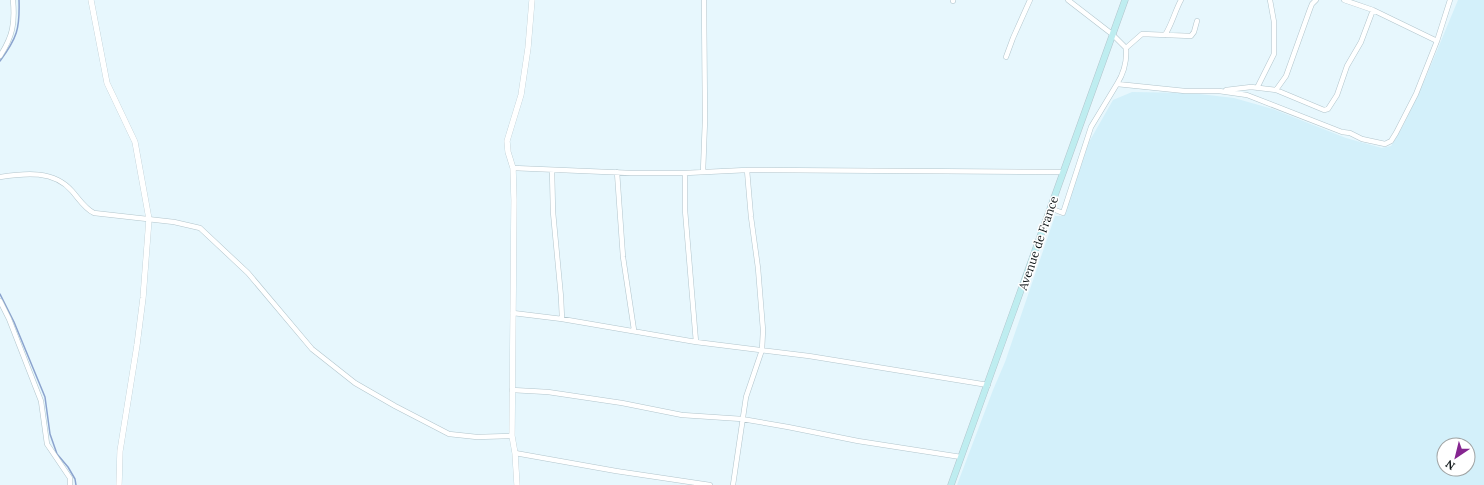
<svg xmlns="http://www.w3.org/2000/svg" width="1484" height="485" viewBox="0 0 1484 485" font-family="Lora,serif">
<rect width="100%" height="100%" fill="#e7f7fd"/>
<path fill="#d3f0fa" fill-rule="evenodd" d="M1458,0H1484V485H957L993,390L1005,362L1055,216H1064L1089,142L1113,100L1132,92L1191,93L1234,98L1273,109L1346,138L1382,148L1391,146L1404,124L1426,77ZM1444,445H1468V469H1444Z"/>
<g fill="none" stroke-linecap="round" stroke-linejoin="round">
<path stroke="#8ba3ce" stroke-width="1.5" d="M0,61C17,38 20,29 19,0
M0,294L14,322L45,397L50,434L57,454L68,467L75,479L76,485"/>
<defs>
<path id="minor" d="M953,0V1
M1068,0L1112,34L1126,48C1127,61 1124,73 1117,84
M1344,0L1373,10L1437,41
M1165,35C1172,24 1175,11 1181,0
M1126,48L1142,34L1191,36L1194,32L1197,21
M0,56C13,36 15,23 13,0
M1006,57L1013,38L1030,0
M1257,88L1274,54V22L1270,0
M1226,90L1251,87L1276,90L1324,110L1328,109L1337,95L1347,66L1361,42L1373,10
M1276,90L1286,76L1310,9L1312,4L1316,0
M513,168L631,173H685L747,170L1063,172
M552,170L553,212L561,297L562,319
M617,172L623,257L634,330
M703,172L705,120L704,0
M685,173V210L696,342
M0,177C25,173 54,170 72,191C79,199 85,209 94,213L174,222L200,228L248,273L312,349L355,383L395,406L449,434L477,437L512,436
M1050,208L1063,213L1091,127L1117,84L1185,91H1219L1247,95L1342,132L1350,133L1362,139L1385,144L1391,141L1396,133L1416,94L1437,41L1450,0
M0,301L9,319L41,401L47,444L70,478V485
M513,313L562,319L696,342L809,356L988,385
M512,390L548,392L622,403L682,415L742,419L788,427L858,441L961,457
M515,453L616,471L710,485
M733,485L746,397L762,350L763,330L758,268L751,217L747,170"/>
<path id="tertiary" d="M91,0L107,83L135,142L149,219L143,298L137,345L120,451L119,485
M517,485L515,453L512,436L514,200L513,168L508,152L507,141L521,95L528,48L532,0"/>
<path id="secondary" d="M951,485L1125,0"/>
</defs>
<use href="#minor" stroke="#b2c5cc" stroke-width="5.5"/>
<use href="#tertiary" stroke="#b2c5cc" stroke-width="6"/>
<use href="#secondary" stroke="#b2c5cc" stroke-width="7"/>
<use href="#minor" stroke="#fff" stroke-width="4.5"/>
<use href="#tertiary" stroke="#fff" stroke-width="5.5"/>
<use href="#secondary" stroke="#beedf0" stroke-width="6"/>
</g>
<g text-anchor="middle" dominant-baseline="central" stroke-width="3" stroke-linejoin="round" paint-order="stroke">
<g font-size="12" fill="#11181a" stroke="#fff">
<text transform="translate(1038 243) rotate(-71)">Avenue de France</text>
</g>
</g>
<g transform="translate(1456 457) rotate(215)"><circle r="19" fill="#ffffff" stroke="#a0a3a3"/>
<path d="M0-3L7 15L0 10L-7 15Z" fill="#852590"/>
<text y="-6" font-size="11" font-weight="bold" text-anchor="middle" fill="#11181a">N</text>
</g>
</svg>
